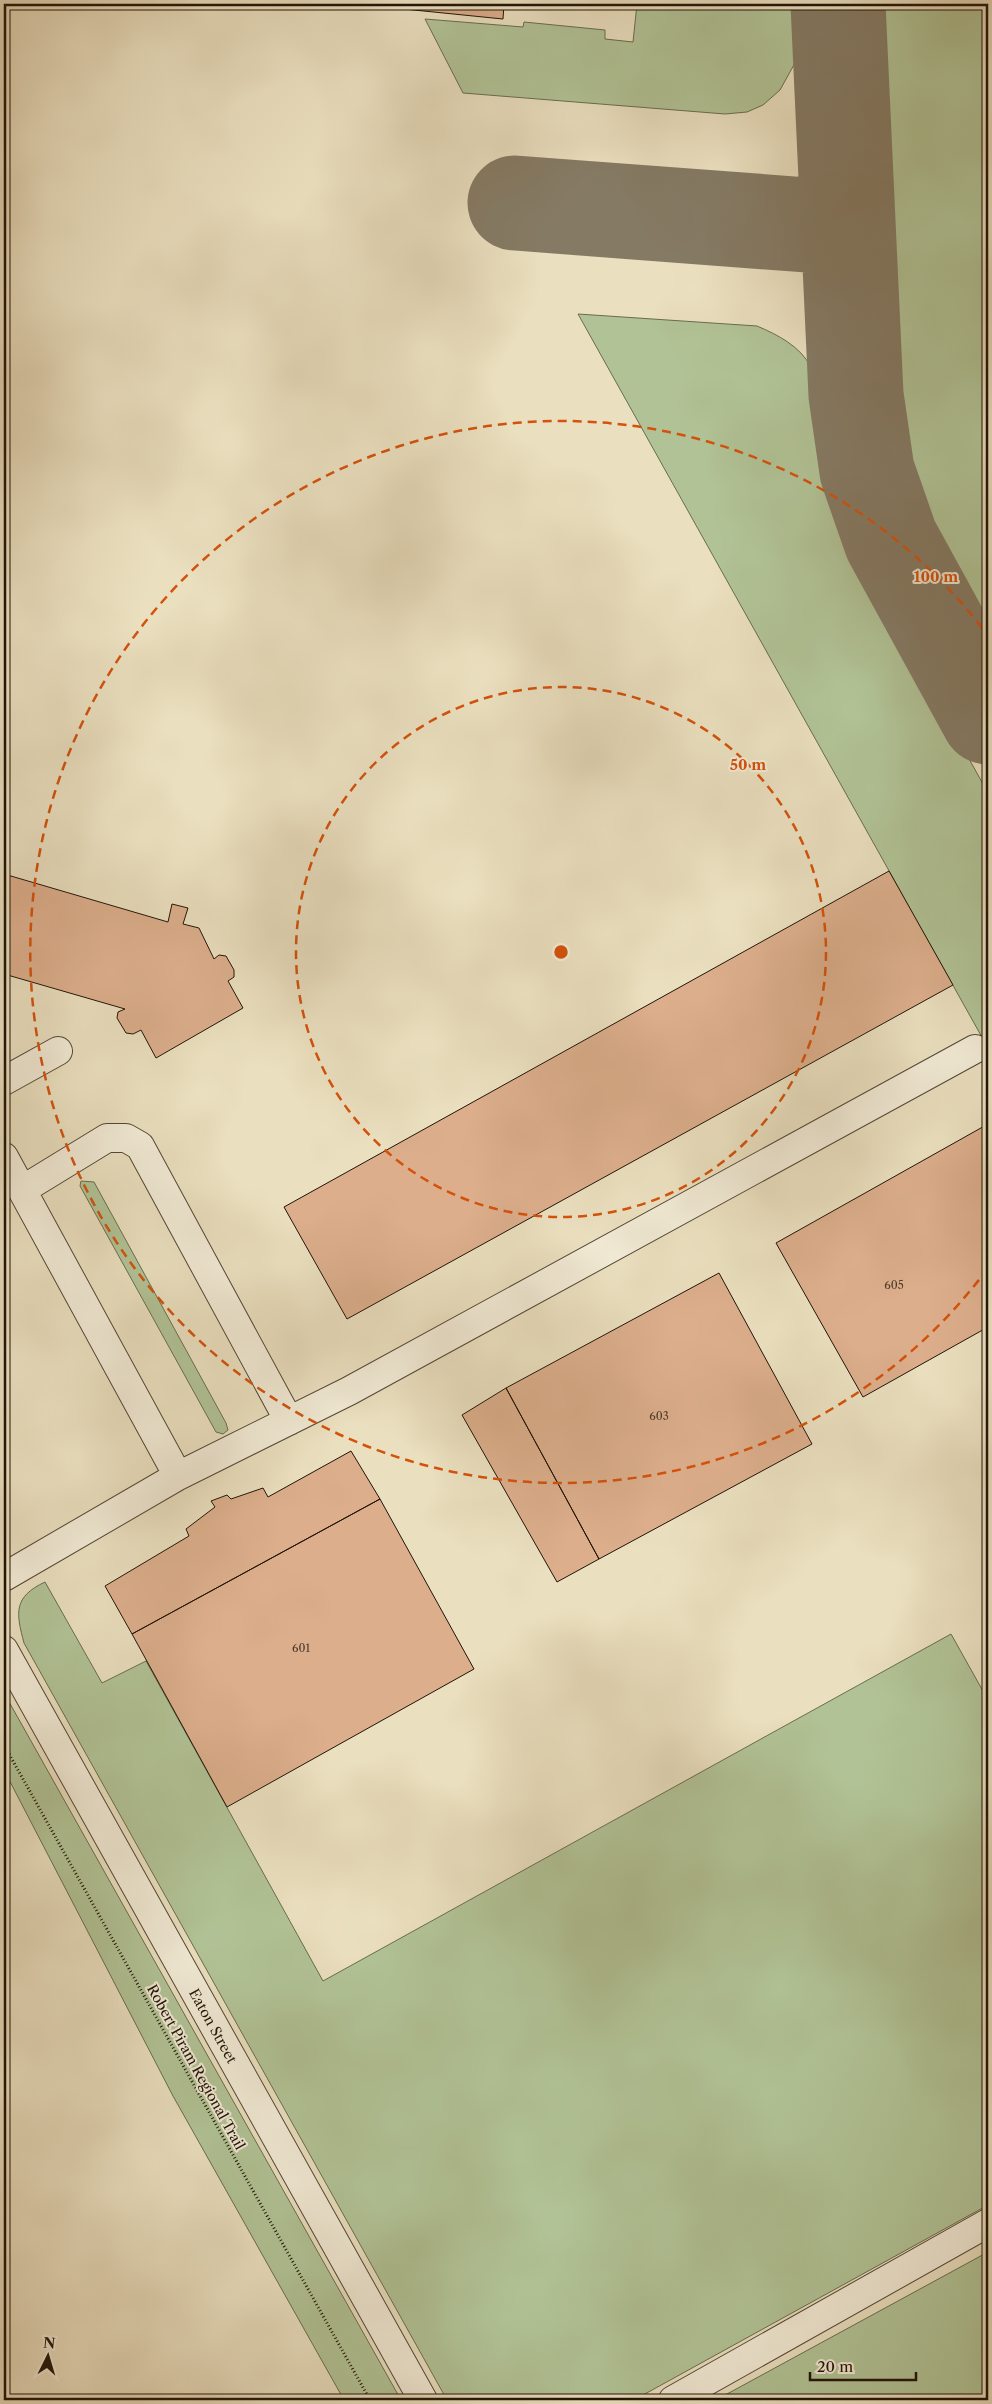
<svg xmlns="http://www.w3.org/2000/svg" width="992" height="2404" viewBox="0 0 992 2404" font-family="'Libre Caslon Text',serif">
<rect width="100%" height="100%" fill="#eadfbf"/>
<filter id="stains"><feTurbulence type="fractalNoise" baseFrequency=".004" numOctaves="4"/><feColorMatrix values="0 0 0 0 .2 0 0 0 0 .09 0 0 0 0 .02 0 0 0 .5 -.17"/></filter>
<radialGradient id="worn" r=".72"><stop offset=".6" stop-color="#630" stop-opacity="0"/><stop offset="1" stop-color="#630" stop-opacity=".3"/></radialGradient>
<path fill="#b1c396" stroke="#686c4f" d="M637,4H799L801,52L780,90L763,105L747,112L725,114L463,93L425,19L523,27L524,22L605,30V39L633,42Z
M881,4H988V630L931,522L911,463L901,416Z
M578,314L757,326C778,335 800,346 811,367C819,384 820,434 823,455C829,488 840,519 853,550L988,793V1048Z
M81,1181L94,1182L226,1423L228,1430L223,1434L216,1432L80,1186Z
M45,1582L102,1683L146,1661L323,1981L951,1634L988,1700V2205L634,2400H447L24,1643C16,1613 13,1597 45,1582Z
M4,1693L31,1741L401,2400H344L173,2096L4,1770Z
M988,2252V2400H716Z"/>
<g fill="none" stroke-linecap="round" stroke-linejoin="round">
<path stroke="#857a64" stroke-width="95" d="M838,4L856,395L867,471L891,540L988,717
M515,203L847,228"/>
</g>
<path fill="#dcae8c" stroke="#201408" d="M270,4H303V7Z
M384,4H504L503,19L384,7Z
M889,871L953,985L347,1319L284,1207Z
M4,874L168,922L172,904L188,908L183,924L199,928L214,959L219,955L226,956L234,970V977L228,981L243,1008L156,1058L141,1030L133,1034L126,1033L117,1018L118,1012L125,1009L4,974Z
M988,1124V1327L863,1397L776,1243Z
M719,1273L812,1444L599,1559L506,1388Z
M506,1388L599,1559L557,1582L462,1415Z
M351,1451L380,1499L132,1634L105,1586L189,1536L186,1529L215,1507L211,1501L227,1495L231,1499L263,1488L268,1497Z
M380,1499L474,1669L227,1807L132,1634Z"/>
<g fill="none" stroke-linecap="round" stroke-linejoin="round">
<defs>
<path id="minor" d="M4,1081L58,1051
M4,1157L178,1476L4,1577
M22,1190L107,1138H126L140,1146L289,1421
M178,1476L349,1391L975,1049
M4,1650L423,2400
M673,2400L988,2223"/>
</defs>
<use href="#minor" stroke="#524736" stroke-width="30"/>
<path stroke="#201408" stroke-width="3" stroke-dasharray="1 2.5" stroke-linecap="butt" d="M4,1745L370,2400"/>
<use href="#minor" stroke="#f1ead5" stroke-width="28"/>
</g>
<g fill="none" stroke="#d4520c" stroke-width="2.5" stroke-dasharray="9 6">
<circle cx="561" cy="952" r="265"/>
<path d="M988 1268A531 531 0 1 1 988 636"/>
</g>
<g text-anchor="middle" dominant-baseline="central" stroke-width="4" stroke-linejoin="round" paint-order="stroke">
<g font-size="11" fill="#4f3a29">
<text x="894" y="1285">605</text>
<text x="659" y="1416">603</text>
<text x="301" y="1648">601</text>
</g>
<g font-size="14" fill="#201408" stroke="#f1ead5">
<text transform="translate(213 2026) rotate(61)">Eaton Street</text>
<text transform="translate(196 2067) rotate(61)">Robert Piram Regional Trail</text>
</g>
</g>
<circle cx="561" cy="952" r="8" fill="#d4520c" stroke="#f1ead5" stroke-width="2.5"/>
<g font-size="15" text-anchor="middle" font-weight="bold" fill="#d4520c" stroke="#f1ead5" stroke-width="4" stroke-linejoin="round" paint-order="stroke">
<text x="936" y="582">100 m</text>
<text x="748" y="770">50 m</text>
</g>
<rect width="992" height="2404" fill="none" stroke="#eadfbf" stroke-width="20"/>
<rect x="5" y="5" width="982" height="2394" fill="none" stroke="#201408" stroke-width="2.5"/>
<rect x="10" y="10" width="972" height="2384" fill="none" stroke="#201408"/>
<g transform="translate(48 2356) rotate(5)" stroke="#f1ead5" stroke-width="4" paint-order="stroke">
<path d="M0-4L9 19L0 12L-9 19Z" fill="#201408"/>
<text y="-8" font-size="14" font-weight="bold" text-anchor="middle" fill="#201408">N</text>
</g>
<path d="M810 2372v8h106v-8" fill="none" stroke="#201408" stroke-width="2.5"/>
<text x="817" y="2372" font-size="15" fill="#201408" stroke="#f1ead5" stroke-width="4" paint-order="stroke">20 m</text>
<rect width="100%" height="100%" filter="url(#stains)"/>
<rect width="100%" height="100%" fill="url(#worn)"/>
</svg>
